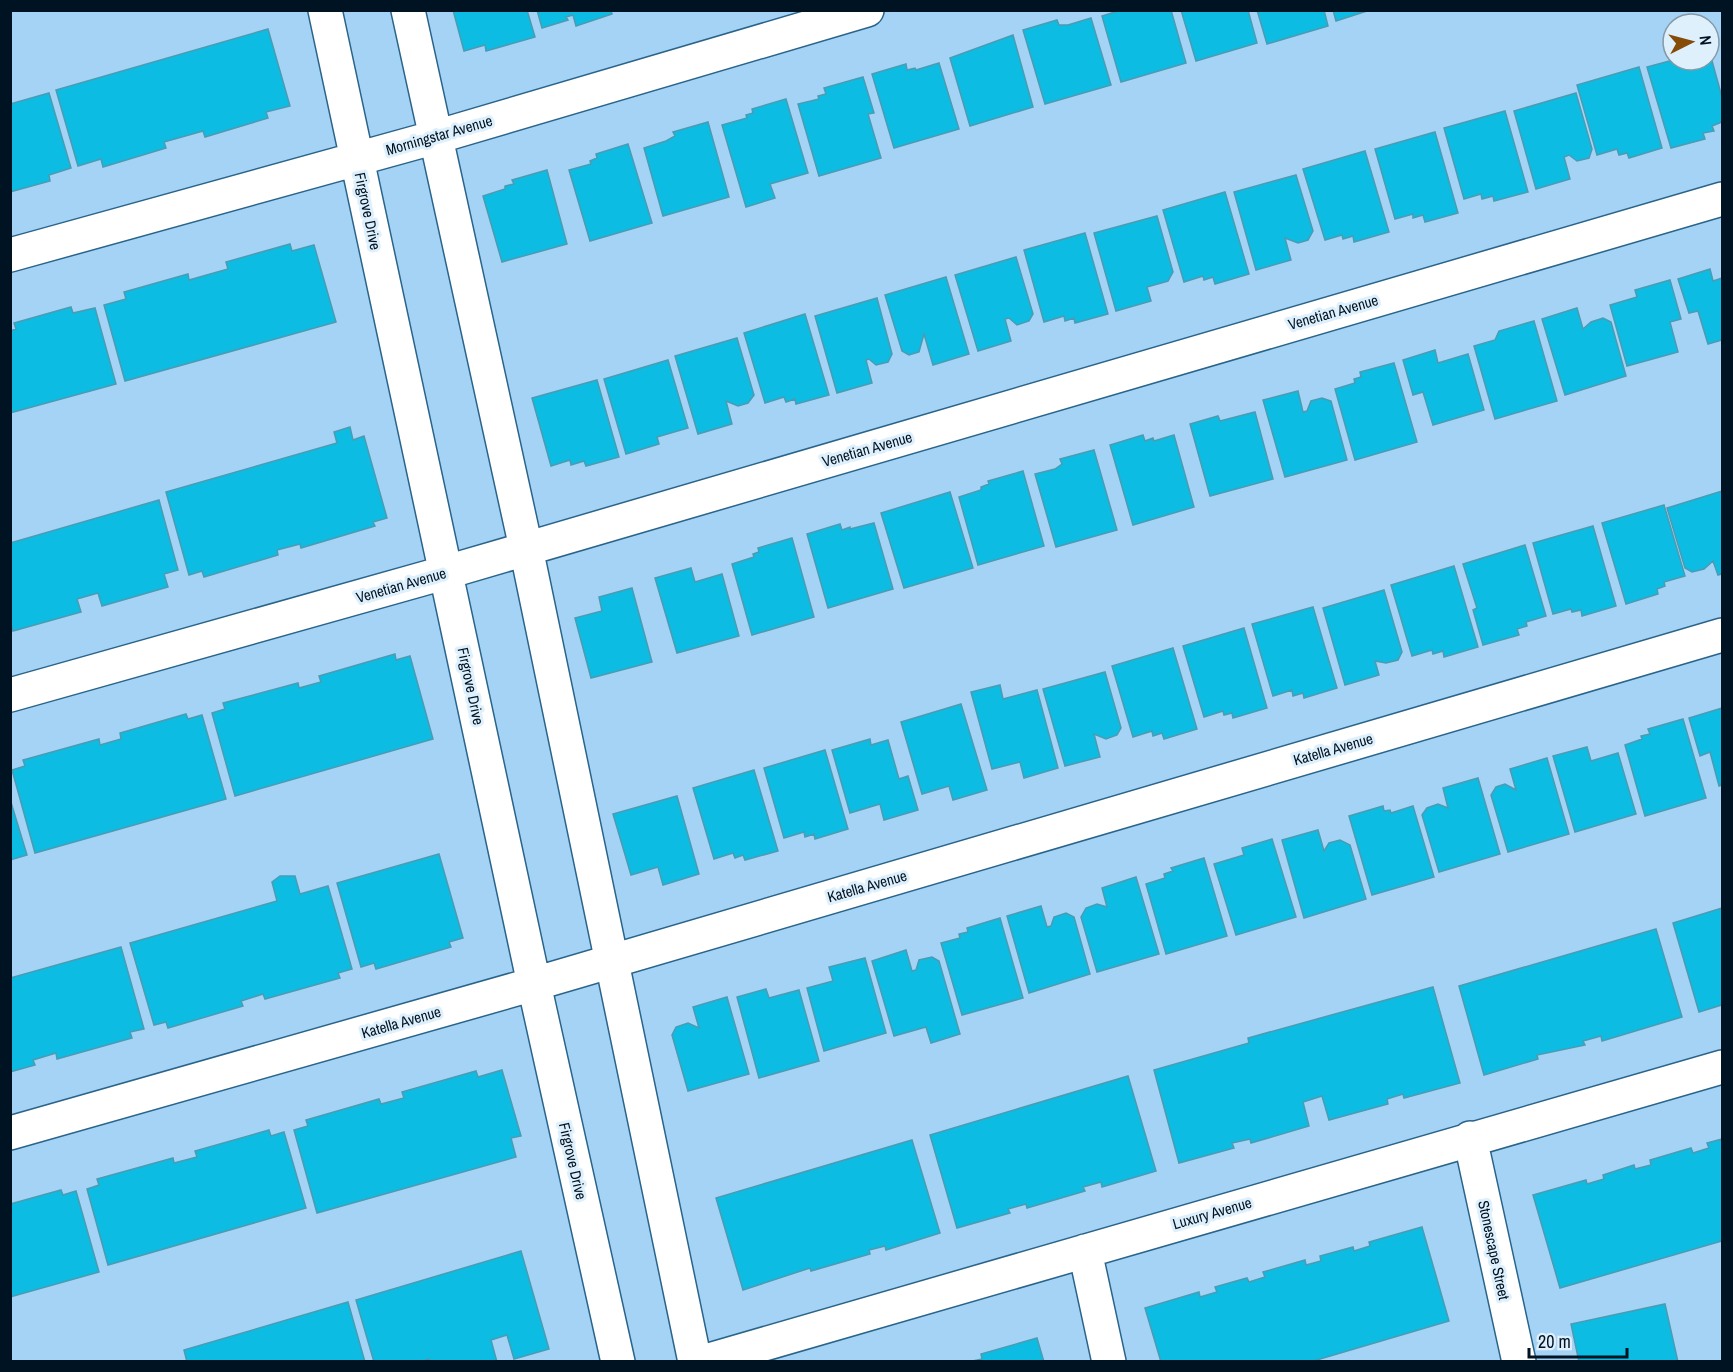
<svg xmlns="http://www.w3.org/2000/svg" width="1733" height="1372" viewBox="0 0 1733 1372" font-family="'Archivo Narrow',sans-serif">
<rect width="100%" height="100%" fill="#a4d3f5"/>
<path fill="#0dbce2" stroke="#4b9bb2" stroke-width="1.5" d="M453,10H527L535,37L486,51L485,45L464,51Z
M537,10H611L612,14L576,26L573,15L566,17L568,20L542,28Z
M1171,10L1186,63L1121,82L1102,16L1121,10Z
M1181,10H1248L1257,43L1196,61Z
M1257,10H1324L1328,26L1267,44Z
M1333,10H1370L1336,21Z
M1091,18L1111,85L1045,104L1023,30L1057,20L1059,25H1068Z
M268,29L290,106L266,112L268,118L205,137L203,131L164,142L166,148L103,167L101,159L78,166L56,90Z
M1013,35L1033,107L970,126L950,58Z
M1709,50L1722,97V122L1712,126L1714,131L1703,133L1705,139L1671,148L1647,67L1673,60H1709Z
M939,63L959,129L894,148L872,74L906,64L907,70L915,68L916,70Z
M1639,67L1662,148L1629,158L1627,153L1619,155L1617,149L1597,155L1577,85Z
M863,77L874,113L868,114L881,158L819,176L798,104L819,99L818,96L826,94L824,88Z
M49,93L71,168L49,175L50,181L10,192V104Z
M1576,93L1592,149L1589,158L1577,161L1569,155L1564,157L1570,179L1536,189L1514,111Z
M786,99L808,173L770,184L775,198L746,207L722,125L747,118L746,115L753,113L752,109Z
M1505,111L1528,192L1494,201L1493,196L1482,199L1481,194L1464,199L1444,128Z
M708,122L729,197L663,216L644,148L666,141L675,136L673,132Z
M1435,132L1458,213L1425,222L1423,215L1413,218V214L1395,219L1375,149Z
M628,144L652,223L590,241L569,170L591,164L590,161L597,158L596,154Z
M1365,151L1389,232L1354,242L1353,236L1343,239L1342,235L1325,240L1303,169Z
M547,170L567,244L502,262L483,196L505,189V186L514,184L512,180Z
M1296,175L1313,231L1308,240L1298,243L1285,238L1291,260L1256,270L1234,192Z
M1225,192L1249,274L1215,284L1213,277L1204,280L1203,276L1184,282L1163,210Z
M1157,216L1173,272L1168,281L1147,287L1151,301L1116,311L1094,233Z
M1085,233L1108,314L1075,323L1074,318L1065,321L1064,316L1044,322L1024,250Z
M290,244L292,251L314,245L336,322L125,381L104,305L126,299L124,292L188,274L189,280L228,269L226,262Z
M1016,257L1033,314L1029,321L1017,325L1009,318L1005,319L1011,341L978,351L955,275Z
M1710,269L1713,281L1722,278V340L1708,344L1698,311L1689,313L1678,279Z
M946,277L969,354L933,365L924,334L919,352L909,355L902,351L885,295Z
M1670,280L1681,319L1670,322L1678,352L1627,366L1610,305L1637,297L1635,290Z
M877,298L892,354L888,362L876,365L869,359L866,360L872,383L837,393L815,316Z
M71,307L73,313L95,308L116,384L10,413V331L16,329L14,323Z
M1577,308L1583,329L1591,322L1603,318L1611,322L1626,376L1565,395L1542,319Z
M805,314L829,395L796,404L795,399L786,402L784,397L765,403L744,333Z
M1534,321L1557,401L1495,419L1474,346L1495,340L1499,331Z
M737,338L754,395L748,403L738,406L726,401L732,424L698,434L675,356Z
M1435,350L1438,363L1468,354L1484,410L1433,425L1423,392L1413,395L1403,360Z
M668,360L688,428L657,437L659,444L626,454L604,379Z
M1394,363L1417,442L1355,460L1335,389L1355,383L1354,379L1361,377L1360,372Z
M597,380L619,457L586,466L584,461L571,465L570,460L551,466L532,398Z
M1298,391L1303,412L1307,411L1311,401L1322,398L1331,401L1347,460L1285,477L1263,400Z
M1255,412L1273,479L1210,496L1190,424L1218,416L1220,421Z
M350,427L353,440L364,436L387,518L373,522L375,526L301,548L300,544L277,550L278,555L204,577L202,571L189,575L166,492L337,443L334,432Z
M1143,435L1145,441L1153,438L1154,441L1174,435L1194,507L1133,525L1110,445Z
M1094,450L1117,530L1056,547L1035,474L1055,469L1062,464L1060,459Z
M1023,471L1044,546L978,565L959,497L981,490V487L989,484L988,481Z
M1722,491V574L1718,575L1713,561L1704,569L1692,572L1685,568L1667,508Z
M950,492L973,568L904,588L881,513Z
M159,500L178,570L164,574L168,587L102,606L98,593L77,599L81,612L13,631L10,621V543Z
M1664,505L1685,576L1664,582L1665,586L1657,589L1658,594L1626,604L1602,523Z
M874,523L893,589L828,608L807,534L840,524L842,530L850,527V529Z
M1593,526L1616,606L1582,616L1581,610L1572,612L1571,609L1553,614L1533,543Z
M792,538L814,617L752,635L732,564L754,557L753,554L759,552L758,548Z
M1525,545L1546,616L1526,622L1527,626L1517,629L1519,635L1483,645L1473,610L1477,608L1463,564Z
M1454,566L1478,647L1444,657L1443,651L1433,654L1432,650L1412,656L1391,585Z
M691,568L695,582L722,574L739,636L677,653L655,578Z
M632,588L652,662L591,678L575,618L602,611L599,597Z
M1384,590L1402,652L1398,660L1386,663L1375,661L1379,675L1345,685L1323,608Z
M1313,607L1337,688L1304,698L1303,693L1293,696L1292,690L1273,696L1252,624Z
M1244,628L1267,708L1233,718L1232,713L1224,715L1223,711L1204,717L1183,646Z
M1173,648L1197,729L1164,739L1162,733L1153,736L1152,731L1133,737L1112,666Z
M395,654L396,660L410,656L433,739L235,796L212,713L225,709L223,703L298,683L299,688L321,682L319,676Z
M1105,672L1121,728L1117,735L1106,739L1094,734L1100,757L1065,766L1043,689Z
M1000,685L1003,699L1037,690L1058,768L1024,778L1020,762L992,769L971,692Z
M961,704L987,790L953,800L949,786L922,794L901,722Z
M1722,708V785L1719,786L1710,752L1700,756L1689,718Z
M186,714L188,719L202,715L226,799L35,853L12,770L25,766L23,760L99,739L100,745L121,739L120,733Z
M1683,719L1706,798L1645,816L1625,745L1642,739L1641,736L1650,734L1648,729Z
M870,739L871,745L888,740L899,779L908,776L918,810L884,820L880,804L850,813L832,750Z
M1587,747L1591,761L1618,753L1636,814L1575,832L1553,756Z
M825,750L848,829L815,839L814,834L805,837L804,832L784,838L764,768Z
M1547,758L1569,834L1508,852L1491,795L1496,787L1505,784L1516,790L1510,769Z
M754,770L778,851L745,860L743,855L735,858L733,853L714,859L693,788Z
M1478,778L1500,854L1439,872L1422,815L1427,808L1438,804L1448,808L1443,788Z
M677,796L699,874L663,885L658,867L631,875L613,814Z
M10,799L27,855L10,860Z
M1383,806L1384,811L1390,810L1391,813L1413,806L1434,877L1372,895L1349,816Z
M1318,830L1324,851L1329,843L1340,840L1350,845L1366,899L1304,918L1282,840Z
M1272,839L1296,917L1236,935L1214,864L1244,855L1242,848Z
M439,854L463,938L449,942L451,947L376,969L374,963L361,967L337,883Z
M1204,858L1227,936L1166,954L1146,884L1165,878L1164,874L1173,871L1171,868Z
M280,876H295L300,894L328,886L352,969L338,973L340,978L265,999L263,994L241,1001L243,1006L168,1028L166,1022L154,1025L130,943L277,901L272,882Z
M1136,877L1159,954L1097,972L1081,917L1086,908L1097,904L1107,907L1102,888Z
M1041,906L1047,927L1051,926L1054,917L1066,913L1074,917L1090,974L1029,993L1007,916Z
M1722,908V1005L1699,1012L1673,923Z
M1000,918L1023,998L962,1015L941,943L960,938L959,934L968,932L967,928Z
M1656,929L1682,1017L1602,1041L1601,1036L1583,1041L1585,1045L1537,1055L1538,1059L1484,1075L1459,986Z
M121,947L144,1029L130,1032L132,1038L57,1059L56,1053L33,1060L35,1065L10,1072V978Z
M906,950L912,971L916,970L919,960L932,957L939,961L960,1034L931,1043L926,1027L894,1036L872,961Z
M865,958L886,1033L824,1051L807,988L833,981L829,967Z
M1433,987L1460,1083L1404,1098L1403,1094L1387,1099L1388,1104L1329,1120L1322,1096L1303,1102L1309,1126L1251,1143L1250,1139L1232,1143L1234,1148L1179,1163L1154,1070L1249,1043L1248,1038Z
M766,989L769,998L799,990L819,1061L759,1078L737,997Z
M727,997L749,1074L688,1091L672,1035L676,1027L688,1023L699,1028L693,1007Z
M502,1070L521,1136L511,1138L516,1157L317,1213L294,1130L308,1126L306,1120L379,1099L381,1104L404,1098L402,1092L476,1071L478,1077Z
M1128,1076L1156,1171L1102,1187L1101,1182L1083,1187L1085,1191L1027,1208L1026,1204L1008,1209L1010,1213L957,1228L930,1135Z
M269,1130L271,1136L284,1132L306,1208L108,1265L87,1189L99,1185L97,1179L173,1158L174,1163L197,1157L195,1151Z
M1722,1139V1241L1560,1288L1533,1195L1586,1180L1587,1184L1604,1179L1603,1175L1634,1165L1635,1169L1651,1165L1650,1160L1691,1148L1693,1153L1709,1148L1707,1143Z
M912,1140L940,1233L886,1250L885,1246L869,1250L870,1254L811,1271L810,1268L743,1290L716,1198Z
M61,1190L63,1195L76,1191L99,1272L10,1297V1204Z
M1422,1227L1449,1321L1310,1362H1161L1145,1308L1199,1292L1200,1297L1217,1292L1215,1287L1247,1278L1249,1282L1265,1277L1263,1272L1305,1260L1306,1265L1321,1261L1320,1256L1353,1247L1354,1251L1370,1246L1369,1242Z
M521,1251L549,1349L514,1359L507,1335L491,1340L497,1362H430L429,1359L420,1362H374L356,1300Z
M348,1302L365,1362H187L184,1350Z
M1665,1304L1678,1362H1579L1571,1324Z
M1037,1338L1044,1362H968L982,1359L981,1354Z"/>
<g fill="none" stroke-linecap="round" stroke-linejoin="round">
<defs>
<path id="minor" d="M325,10L534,984L618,1362
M408,10L526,548L695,1362
M10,255L436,137L867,10
M10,695L447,572L1722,199
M10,1133L534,984L1722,635
M1470,1138L1519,1362
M1085,1251L1109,1362
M702,1362L1722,1067"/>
</defs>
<use href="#minor" stroke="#2a648a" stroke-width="36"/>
<use href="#minor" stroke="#fff" stroke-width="33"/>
</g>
<g text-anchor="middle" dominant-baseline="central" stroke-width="6" stroke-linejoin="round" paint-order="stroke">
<g font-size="15" fill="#001322" stroke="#dff0fd">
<text transform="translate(439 135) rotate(-16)">Morningstar Avenue</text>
<text transform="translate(368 211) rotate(78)">Firgrove Drive</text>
<text transform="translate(1333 312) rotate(-16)">Venetian Avenue</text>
<text transform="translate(867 449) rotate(-16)">Venetian Avenue</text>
<text transform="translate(401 585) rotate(-16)">Venetian Avenue</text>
<text transform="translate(471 686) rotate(78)">Firgrove Drive</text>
<text transform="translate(1333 749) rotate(-16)">Katella Avenue</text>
<text transform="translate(867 886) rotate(-16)">Katella Avenue</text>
<text transform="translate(401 1022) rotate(-16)">Katella Avenue</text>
<text transform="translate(573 1161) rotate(77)">Firgrove Drive</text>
<text transform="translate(1212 1213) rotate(-16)">Luxury Avenue</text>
<text transform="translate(1494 1250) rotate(78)">Stonescape Street</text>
</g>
</g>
<rect width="1733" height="1372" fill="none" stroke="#001322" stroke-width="24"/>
<g transform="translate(1691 42) rotate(84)"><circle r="28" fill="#dff0fd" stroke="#8698a5" stroke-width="1.5"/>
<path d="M0-4.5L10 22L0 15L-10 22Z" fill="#874b08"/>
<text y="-9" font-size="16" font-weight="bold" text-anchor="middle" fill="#001322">N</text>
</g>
<path d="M1529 1348v9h98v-9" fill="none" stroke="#001322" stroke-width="3"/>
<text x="1538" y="1348" font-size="18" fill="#001322" stroke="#dff0fd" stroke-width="4.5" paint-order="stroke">20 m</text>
</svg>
